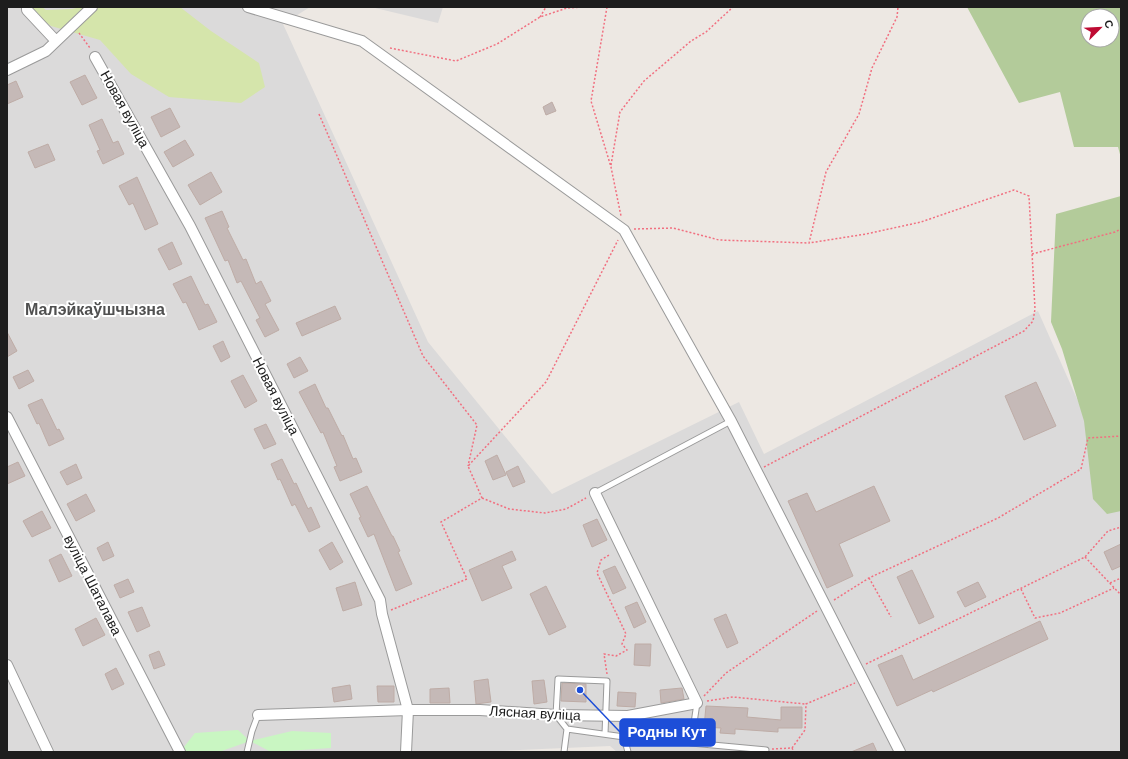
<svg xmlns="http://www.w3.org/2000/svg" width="1128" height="759" viewBox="0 0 1128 759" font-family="Arial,sans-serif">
<rect width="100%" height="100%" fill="#ede8e3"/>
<path fill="#dbdada" d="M7,7H310L283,24L428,342L552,494L739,402L764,454L1038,311L1121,498V752H617L610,746L473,752H219L198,745L172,752H7Z
M371,7H443L438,23Z"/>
<path fill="#d5e5ab" d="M24,7H42L46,10L72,9L81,7H180L211,31L259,63L265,87L241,103L169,97L131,74L100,40L51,26Z"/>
<path fill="#b3cb9a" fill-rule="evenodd" d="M967,7H1121V158L1118,147H1074L1060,92L1019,103ZM1088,16H1112V40H1088Z
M1121,196V511L1107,514L1093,499L1084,421L1062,349L1051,322L1056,214Z"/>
<path fill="#c9f6c2" d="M238,730L250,741L292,731L331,733V748L271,752L250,741L219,752H180L195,733Z"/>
<path fill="#c5b9b7" stroke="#beaca6" d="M85,75L97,98L82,105L70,82Z
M16,81L23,97L7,104V85Z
M552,102L556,111L546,115L543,107Z
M170,108L180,127L161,137L151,117Z
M102,119L113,143L118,141L124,154L103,164L97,151L100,150L89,125Z
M185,140L194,155L173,167L164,152Z
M48,144L55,160L35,168L28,152Z
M211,172L222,192L200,205L188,185Z
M137,177L158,224L145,230L133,203L129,205L119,186Z
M222,211L229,227L227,228L243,260L246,259L256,284L261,281L271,301L265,304L279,330L265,337L256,320L260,318L241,281L237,283L228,260L225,261L205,218Z
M172,242L182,264L169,270L158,249Z
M191,276L205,305L208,304L217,322L199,330L186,302L183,303L173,284Z
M335,306L341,319L302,336L296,323Z
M7,332L17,351L7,357Z
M223,341L230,357L221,362L213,346Z
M300,357L308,371L294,378L287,364Z
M28,370L34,381L19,389L13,377Z
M243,375L257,401L245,408L231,381Z
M1036,382L1056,426L1024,440L1005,396Z
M315,384L326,408H328L342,436L343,435L353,459L356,458L362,472L340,481L334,467L337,466L323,432L321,433L299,392Z
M42,399L57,430L59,429L64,439L49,446L39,423L37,424L28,405Z
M266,424L276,444L264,449L254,429Z
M497,455L506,475L493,480L485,461Z
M282,459L294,484L296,483L308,509L311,507L320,527L309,532L295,504L292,506L280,479L278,480L271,464Z
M18,462L25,476L7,484V467Z
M76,464L82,478L67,485L60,472Z
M518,466L525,482L513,487L506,472Z
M367,486L392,536H393L400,551L398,552L412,584L396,591L374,534L368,537L359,518L361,517L350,494Z
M874,486L890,521L839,544L853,576L827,588L788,501L807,493L816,512Z
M86,494L95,511L76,521L67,504Z
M42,511L51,528L32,537L23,521Z
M597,519L607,540L592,547L583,525Z
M108,542L114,556L103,561L97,548Z
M332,542L343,562L330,570L319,550Z
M1121,544V566L1112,570L1104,552Z
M512,551L516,560L502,566L512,588L482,601L469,570Z
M61,554L72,576L59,582L49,560Z
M615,566L626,588L613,594L603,571Z
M912,570L934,617L919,624L897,577Z
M128,579L134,592L120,598L114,585Z
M355,582L362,605L343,611L336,588Z
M978,582L986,597L965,607L957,592Z
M546,586L566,627L549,635L530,594Z
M637,602L646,622L634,628L625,607Z
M142,607L150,626L137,632L128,612Z
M726,614L738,643L727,648L714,619Z
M96,618L105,635L83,646L75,629Z
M1040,621L1048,639L933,692L932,690L897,706L878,665L902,655L913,680Z
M635,644H651L650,666L634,665Z
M159,651L165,665L154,669L149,655Z
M116,668L124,684L112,690L105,674Z
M488,679L491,702L476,704L474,681Z
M544,680L547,702L534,704L532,681Z
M562,683L586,684V702L561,701Z
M350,685L352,699L334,702L332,688Z
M377,686H394V702H378Z
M449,688L450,703H430V689Z
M682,688L684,699L661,703L660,690Z
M618,692L636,693L635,707L617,706Z
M706,706L748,708L747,717L781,720V707H802V728H778V732L735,729V734L720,733L721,728L704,727Z
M873,743L877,752H851Z"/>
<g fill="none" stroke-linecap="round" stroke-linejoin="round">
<defs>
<path id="lane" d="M595,493L731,421
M697,703L691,743L766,750
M567,729L556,715L558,679L607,681L605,734
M247,752L252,731L258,715
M564,752L567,729L624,737L628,752"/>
<path id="street" d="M27,7V10L56,41
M248,7L362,41L624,230L731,421L900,752
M95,57L190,226L380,600L382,614L408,710L406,752
M7,70L46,51L92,7
M7,417L180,752
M7,665L48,752
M258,715L408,710H480L556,715L628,716L697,703L595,493"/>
</defs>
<use href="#lane" stroke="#9a9a9a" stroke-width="7"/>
<use href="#street" stroke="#9a9a9a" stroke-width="12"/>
<path stroke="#f17080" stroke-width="1.5" stroke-dasharray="2 2" stroke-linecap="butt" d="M607,7L591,101L611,167L621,216
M540,17L546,7
M79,33L90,48
M390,48L456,61L497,44L540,17L567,8L582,7
M319,114L423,356L477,425L468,466
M611,165L620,112L644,81L691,41L706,32L733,7
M634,229L673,228L719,240L809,243L826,172L859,114L872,68L897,17L898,7
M1032,254L1115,232L1121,229
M764,467L1024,331L1033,321L1035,309L1029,196L1014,190L921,222L866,234L809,243
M482,498L509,509L545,513L566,509L586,498
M1085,557L1121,595
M869,578L891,617
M1110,583L1121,578
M1021,589L1035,618L1060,613L1114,588
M834,600L869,578L998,518L1081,469L1088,438L1121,436
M391,610L467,579L441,522L482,498L468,466L546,382L618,240
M866,664L1085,557L1108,531L1121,527
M607,674L604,654L616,656L627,650L622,644L626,634L597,573L601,560L609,555
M704,696L726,673L817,611
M707,701L733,697L805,704
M792,748L794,752
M772,749L792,748L805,730L806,704L855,683"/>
<use href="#lane" stroke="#fff" stroke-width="5"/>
<use href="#street" stroke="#fff" stroke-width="10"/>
</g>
<g text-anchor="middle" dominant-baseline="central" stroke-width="4" stroke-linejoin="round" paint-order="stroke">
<g font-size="14" fill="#1d1d1d" stroke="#fff">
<text transform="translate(125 109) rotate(61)">Новая вуліца</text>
<text transform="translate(276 396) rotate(63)">Новая вуліца</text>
<text transform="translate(93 585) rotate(63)">вуліца Шаталава</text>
<text transform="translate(535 713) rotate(3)">Лясная вуліца</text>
</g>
<g font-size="16" font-weight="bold" fill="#505050" stroke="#fff">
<text x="95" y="309">Малэйкаўшчызна</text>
</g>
</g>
<path fill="none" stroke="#1d4ed8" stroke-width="1.5" d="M580 690L620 732"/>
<circle fill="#1d4ed8" stroke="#fff" stroke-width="1.5" cx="580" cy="690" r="4"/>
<rect fill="#1d4ed8" stroke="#1d4ed8" stroke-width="1.5" x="620" y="719" width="95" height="27" rx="4"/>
<g font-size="15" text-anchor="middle" font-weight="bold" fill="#fff">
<text x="667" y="737">Родны Кут</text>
</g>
<rect width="1128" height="759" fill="none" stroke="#1d1d1d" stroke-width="16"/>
<g transform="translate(1100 28) rotate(66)"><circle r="19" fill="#ffffff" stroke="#a5a5a5"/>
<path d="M0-3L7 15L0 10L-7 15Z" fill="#be0b33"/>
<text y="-6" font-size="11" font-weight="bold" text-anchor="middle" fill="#1d1d1d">С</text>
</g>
</svg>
